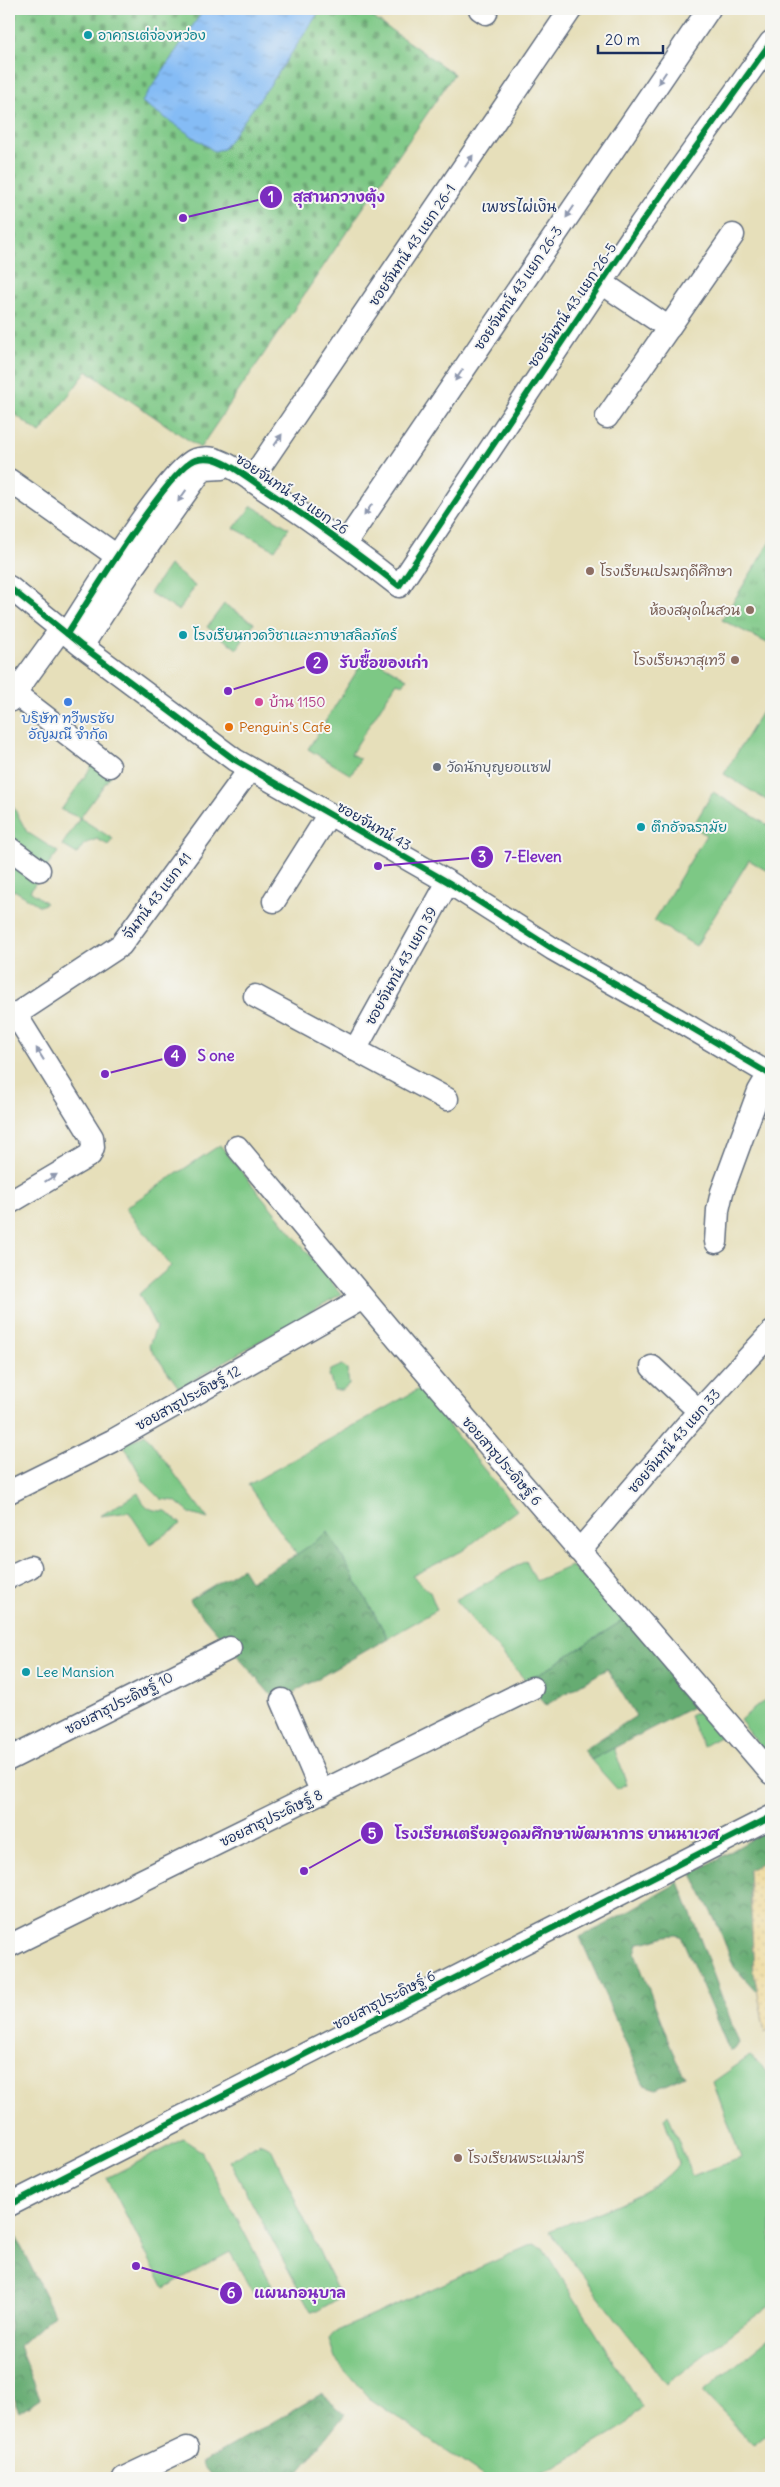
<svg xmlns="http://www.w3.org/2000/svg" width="780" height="2487" viewBox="0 0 780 2487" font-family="Delius,'Playpen Sans Thai',sans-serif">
<defs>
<pattern id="forest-crowns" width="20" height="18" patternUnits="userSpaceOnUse" patternTransform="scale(1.25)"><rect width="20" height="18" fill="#66ac72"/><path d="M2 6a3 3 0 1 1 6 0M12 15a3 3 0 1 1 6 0" fill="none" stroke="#538c61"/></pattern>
<pattern id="sand-dots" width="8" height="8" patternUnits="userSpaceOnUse" patternTransform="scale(1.25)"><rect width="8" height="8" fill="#eeda9e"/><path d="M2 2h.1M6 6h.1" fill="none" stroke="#ccbb8a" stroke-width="1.8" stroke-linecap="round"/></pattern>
<pattern id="cemetery-stones" width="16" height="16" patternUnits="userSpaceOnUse" patternTransform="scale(1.25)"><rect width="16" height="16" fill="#7dc885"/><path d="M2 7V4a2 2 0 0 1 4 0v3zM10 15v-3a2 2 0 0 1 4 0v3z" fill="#66a370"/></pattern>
<pattern id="park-tufts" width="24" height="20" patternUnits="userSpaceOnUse" patternTransform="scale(1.25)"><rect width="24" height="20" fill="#7dc885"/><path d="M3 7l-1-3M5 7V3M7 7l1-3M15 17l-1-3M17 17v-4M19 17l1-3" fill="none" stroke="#66a370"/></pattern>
<pattern id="water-ripples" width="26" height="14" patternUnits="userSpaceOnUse" patternTransform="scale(1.25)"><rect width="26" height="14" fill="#85bcf5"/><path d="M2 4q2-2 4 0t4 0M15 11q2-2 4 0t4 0" fill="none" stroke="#6c99ca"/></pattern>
</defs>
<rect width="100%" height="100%" fill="#f6f6f2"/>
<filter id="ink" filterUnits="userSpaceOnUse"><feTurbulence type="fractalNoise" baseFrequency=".02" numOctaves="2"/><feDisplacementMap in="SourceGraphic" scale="10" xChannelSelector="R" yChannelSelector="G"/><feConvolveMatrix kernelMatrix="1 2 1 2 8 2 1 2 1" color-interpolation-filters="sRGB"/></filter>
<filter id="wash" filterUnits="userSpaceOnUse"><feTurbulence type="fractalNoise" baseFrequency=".0096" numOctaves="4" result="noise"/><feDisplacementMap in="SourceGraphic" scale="20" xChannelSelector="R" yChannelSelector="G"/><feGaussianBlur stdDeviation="1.12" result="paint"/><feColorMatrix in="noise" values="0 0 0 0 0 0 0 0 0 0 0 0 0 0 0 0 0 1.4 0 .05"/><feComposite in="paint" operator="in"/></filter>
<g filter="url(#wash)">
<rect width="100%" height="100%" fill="#e6dfba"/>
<path fill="#7dc885" stroke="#4c7c72" d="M252,506L289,528L275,550L234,528Z
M169,565L195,586L179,611L150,593Z
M224,604L254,623L237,649L207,627Z
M367,655L407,679L403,685L397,682L351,754L360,759L351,775L308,749Z
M771,697V803L724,774Z
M95,762L112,774L80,818L113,839L108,845L97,839L84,844L77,854L62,845L80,818L61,810Z
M713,792L771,827V865L767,871L749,860L696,946L654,921L706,835L693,826Z
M9,799L27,832L58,852L46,868L9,841Z
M13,860L39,878L30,891L46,903L40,906L14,890L9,896V866Z
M220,1145L341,1294L179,1388L149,1346L156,1327L139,1294L171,1266L125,1208Z
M342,1365L347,1370L349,1385L343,1390H334L329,1375L331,1370Z
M419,1389L517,1510L462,1551L412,1576L430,1592L437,1610L388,1638L328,1533L297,1555L248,1485Z
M145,1434L208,1519L191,1514L175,1501L161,1499L144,1482L124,1445Z
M138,1493C145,1508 150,1511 166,1511L181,1524L150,1544L129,1512L100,1516Z
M526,1561L536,1581L571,1566L628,1617L527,1682L455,1600Z
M771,1695V1761L740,1720Z
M706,1708L727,1733L703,1746L689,1716Z
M614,1748L627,1784L617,1789L591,1760Z
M750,2056L761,2065L771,2079V2304L666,2384L549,2231C585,2216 658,2195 679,2163L664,2118L668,2114L692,2176L741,2158L713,2082Z
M183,2139L201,2151L272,2285L254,2294L230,2252L164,2288L107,2178Z
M259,2143L271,2148L338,2292L336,2300L317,2311H311L229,2161Z
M533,2244L543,2248L642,2407L624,2426L558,2466L529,2478H486L369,2398L335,2359L329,2339L335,2332Z
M771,2336V2431L754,2445L703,2392Z"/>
<path fill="url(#forest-crowns)" stroke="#406e68" d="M328,1532L388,1638L277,1702L189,1600L242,1568L250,1581L296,1555Z
M628,1617L702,1702L591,1760L583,1750L636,1716L607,1669L546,1705L527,1682Z
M771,1828V1858L749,1870L754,1972L758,1993L734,1967L719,1928L692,1874Z
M679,1882L739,2043L735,2049L729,2050L681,1936C667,1932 654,1942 638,1943L635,1953L676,2060L685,2076L656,2089L644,2085L580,1937L605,1925Z
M12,2228L54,2314L19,2346L40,2398L19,2412L9,2388V2229Z
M321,2394L345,2414L294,2478H214L202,2463Z"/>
<path fill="url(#sand-dots)" stroke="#84847e" d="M771,1858V2029L765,2033L754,1972L749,1870Z"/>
<path fill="url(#cemetery-stones)" stroke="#4c7c72" d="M9,9H361L454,74L200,448L87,371L40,433L9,410Z"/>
<path fill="url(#park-tufts)" stroke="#4c7c72" d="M771,540V645L722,620Z"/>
<path fill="url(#water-ripples)" stroke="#5076aa" d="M204,9H321L270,85L223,149L214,151L142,102Z"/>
</g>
<g filter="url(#ink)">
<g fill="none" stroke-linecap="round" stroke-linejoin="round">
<defs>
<path id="minor" d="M480,9L486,13
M602,283L669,328
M607,417L733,235
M9,480L131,566
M251,480L571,9
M345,544L709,9
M9,587L82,646L235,760L448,882L553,949L666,1013L771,1075
M67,634C87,603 168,470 195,460C200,458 209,458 214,459C231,464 248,478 263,488C310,519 355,551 399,586L640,225L771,42
M82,646L133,567L199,474L205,469L222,468
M9,689L109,766
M9,701L61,629
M9,848L39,870
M274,901L329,814
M255,996L447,1099
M9,1019L121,945L250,769
M355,1050L448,882
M237,1147L399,1341L771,1773
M9,1203L90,1155L93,1147L92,1137L16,1015
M716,1242L718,1210L722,1192L759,1091L769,1074
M652,1367L699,1411
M9,1492L112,1441L363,1298
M579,1551L699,1411L771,1333
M9,1577L30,1567
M282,1700L322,1793
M9,1759L230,1648
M9,1946L532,1688
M9,2205L771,1817
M124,2478L187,2448"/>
</defs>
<use href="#minor" stroke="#626d7e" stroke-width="25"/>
<use href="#minor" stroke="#fff" stroke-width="22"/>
<defs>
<path id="cycleway" d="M9,587L82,646L235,760L448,882L553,949L666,1013L771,1075
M67,634C87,603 168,470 195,460C200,458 209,458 214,459C231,464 248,478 263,488C310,519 355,551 399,586L640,225L771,42
M9,2205L771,1817"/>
</defs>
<use href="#cycleway" stroke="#f6f6f2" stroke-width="9"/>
<use href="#cycleway" stroke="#00873e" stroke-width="6"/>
</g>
<defs><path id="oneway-solid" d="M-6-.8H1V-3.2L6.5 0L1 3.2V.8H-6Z" transform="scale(1.25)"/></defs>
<g fill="#8d97ae">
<use href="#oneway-solid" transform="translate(662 78) rotate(124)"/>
<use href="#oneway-solid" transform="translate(469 161) rotate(-56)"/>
<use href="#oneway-solid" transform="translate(570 212) rotate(124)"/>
<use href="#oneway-solid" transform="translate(459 375) rotate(124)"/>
<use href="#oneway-solid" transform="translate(278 440) rotate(-56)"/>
<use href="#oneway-solid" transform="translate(182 496) rotate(125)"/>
<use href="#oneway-solid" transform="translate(368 510) rotate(124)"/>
<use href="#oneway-solid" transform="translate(40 1054) rotate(-122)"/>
<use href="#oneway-solid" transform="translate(51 1178) rotate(-31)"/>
</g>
</g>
<g fill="#0f9aa8" stroke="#f6f6f2" stroke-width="2">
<circle cx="88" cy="35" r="5"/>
<circle cx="183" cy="635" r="5"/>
<circle cx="641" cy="827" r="5"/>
<circle cx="26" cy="1672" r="5"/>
</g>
<g fill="#8d6e63" stroke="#f6f6f2" stroke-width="2">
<circle cx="590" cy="571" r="5"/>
<circle cx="750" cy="610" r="5"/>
<circle cx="735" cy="660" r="5"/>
<circle cx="458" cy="2158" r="5"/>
</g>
<circle fill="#3f7fe0" stroke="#f6f6f2" stroke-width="2" cx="68" cy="702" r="5"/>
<circle fill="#d1479c" stroke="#f6f6f2" stroke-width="2" cx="259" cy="702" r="5"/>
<circle fill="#e8710a" stroke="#f6f6f2" stroke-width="2" cx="229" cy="727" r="5"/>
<circle fill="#6b7280" stroke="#f6f6f2" stroke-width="2" cx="437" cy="767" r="5"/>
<g text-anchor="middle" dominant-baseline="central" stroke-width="4" stroke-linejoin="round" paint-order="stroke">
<g font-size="14" fill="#0d838f" stroke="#f6f6f2" text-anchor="start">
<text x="98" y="35">อาคารเต่จ่องหว่อง</text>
<text x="193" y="635">โรงเรียนกวดวิชาและภาษาสลิลภัคร์</text>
<text x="651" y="827">ตึกอัจฉรามัย</text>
<text x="36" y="1672">Lee Mansion</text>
</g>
<g font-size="14" fill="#1b2f5e" stroke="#f6f6f2">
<text transform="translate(412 245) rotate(-56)">ซอยจันทน์ 43 แยก 26-1</text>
<text transform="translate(518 288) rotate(-56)">ซอยจันทน์ 43 แยก 26-3</text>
<text transform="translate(572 305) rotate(-56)">ซอยจันทน์ 43 แยก 26-5</text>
<text transform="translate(292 494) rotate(34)">ซอยจันทน์ 43 แยก 26</text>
<text transform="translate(374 826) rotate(30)">ซอยจันทน์ 43</text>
<text transform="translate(157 896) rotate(-53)">จันทน์ 43 แยก 41</text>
<text transform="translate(401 966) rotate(-61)">ซอยจันทน์ 43 แยก 39</text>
<text transform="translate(188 1398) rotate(-29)">ซอยสาธุประดิษฐ์ 12</text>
<text transform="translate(674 1441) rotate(-49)">ซอยจันทน์ 43 แยก 33</text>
<text transform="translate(502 1461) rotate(49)">ซอยสาธุประดิษฐ์ 6</text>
<text transform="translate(119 1703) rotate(-27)">ซอยสาธุประดิษฐ์ 10</text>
<text transform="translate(271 1818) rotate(-26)">ซอยสาธุประดิษฐ์ 8</text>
<text transform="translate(384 2000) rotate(-27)">ซอยสาธุประดิษฐ์ 6</text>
</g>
<g font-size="14" fill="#785e54" stroke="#f6f6f2" text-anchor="start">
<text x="600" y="571">โรงเรียนเปรมฤดีศึกษา</text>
<text x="740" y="610" text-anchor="end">ห้องสมุดในสวน</text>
<text x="725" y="660" text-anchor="end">โรงเรียนวาสุเทวี</text>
<text x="468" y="2158">โรงเรียนพระแม่มารี</text>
</g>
<g font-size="14" fill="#b23c85" stroke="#f6f6f2" text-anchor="start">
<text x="269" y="702">บ้าน 1150</text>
</g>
<g font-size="14" fill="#366cbe" stroke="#f6f6f2">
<text x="68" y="718">บริษัท ทวีพรชัย<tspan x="68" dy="16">อัญมณี จำกัด</tspan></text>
</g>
<g font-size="14" fill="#c56008" stroke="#f6f6f2" text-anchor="start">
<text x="239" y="727">Penguin's Cafe</text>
</g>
<g font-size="14" fill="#5b616d" stroke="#f6f6f2" text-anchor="start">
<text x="447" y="767">วัดนักบุญยอแซฟ</text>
</g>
<g font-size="15" fill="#1b2f5e" stroke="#f6f6f2">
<text x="519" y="206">เพชรไผ่เงิน</text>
</g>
</g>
<path fill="none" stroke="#7b2cbf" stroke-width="2" d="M183 218L271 197M228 691L317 663M378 866L482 857M105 1074L175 1056M304 1871L372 1833M136 2266L231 2293"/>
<g fill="#7b2cbf" stroke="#f6f6f2" stroke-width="2">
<circle cx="183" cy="218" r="5"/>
<circle cx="228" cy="691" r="5"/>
<circle cx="378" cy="866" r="5"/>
<circle cx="105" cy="1074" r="5"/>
<circle cx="304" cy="1871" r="5"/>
<circle cx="136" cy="2266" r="5"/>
<circle cx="271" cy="197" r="12"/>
<circle cx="317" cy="663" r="12"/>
<circle cx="482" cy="857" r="12"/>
<circle cx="175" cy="1056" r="12"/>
<circle cx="372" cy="1833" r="12"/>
<circle cx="231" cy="2293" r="12"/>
</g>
<g font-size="15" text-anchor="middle" font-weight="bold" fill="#fff">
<text x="271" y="202">1</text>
<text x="317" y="668">2</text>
<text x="482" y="862">3</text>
<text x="175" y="1061">4</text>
<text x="372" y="1839">5</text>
<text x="231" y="2298">6</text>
</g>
<g font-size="15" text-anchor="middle" font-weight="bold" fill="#7b2cbf" stroke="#f6f6f2" stroke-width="4" stroke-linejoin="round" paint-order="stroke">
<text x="339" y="202">สุสานกวางตุ้ง</text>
<text x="384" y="668">รับซื้อของเก่า</text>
<text x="533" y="862">7-Eleven</text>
<text x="216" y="1061">S one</text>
<text x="557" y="1839">โรงเรียนเตรียมอุดมศึกษาพัฒนาการ ยานนาเวศ</text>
<text x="300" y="2298">แผนกอนุบาล</text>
</g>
<rect width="780" height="2487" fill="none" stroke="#f6f6f2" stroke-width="30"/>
<path d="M598 45v8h65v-8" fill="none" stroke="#1b2f5e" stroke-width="2.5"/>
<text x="605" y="45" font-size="15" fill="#1b2f5e" stroke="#f6f6f2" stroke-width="4" paint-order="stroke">20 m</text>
</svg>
